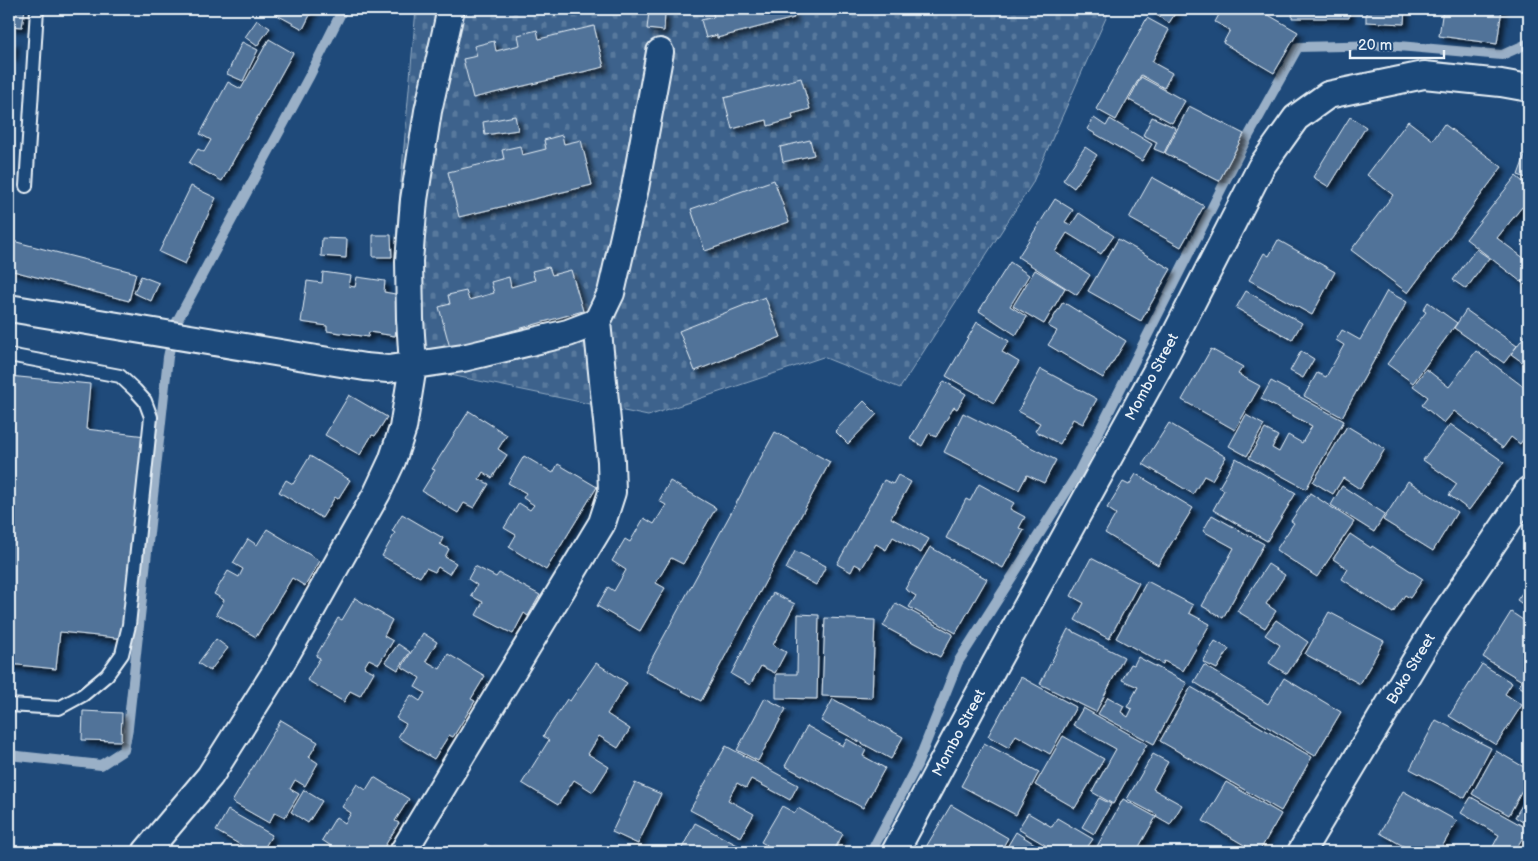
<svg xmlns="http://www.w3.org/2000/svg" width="1538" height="861" viewBox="0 0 1538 861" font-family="'Balsamiq Sans',sans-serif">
<defs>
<pattern id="cemetery-stones" width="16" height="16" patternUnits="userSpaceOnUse" patternTransform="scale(1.25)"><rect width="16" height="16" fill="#3c628c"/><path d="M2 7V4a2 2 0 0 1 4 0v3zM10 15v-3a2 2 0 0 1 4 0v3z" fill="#58799d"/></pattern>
<filter id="shadow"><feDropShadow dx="4.5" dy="4.5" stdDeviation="2.5" flood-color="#0009"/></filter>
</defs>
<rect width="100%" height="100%" fill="#1f4a7a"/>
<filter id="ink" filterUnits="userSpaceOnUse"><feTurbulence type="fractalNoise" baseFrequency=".02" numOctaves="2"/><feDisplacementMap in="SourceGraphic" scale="10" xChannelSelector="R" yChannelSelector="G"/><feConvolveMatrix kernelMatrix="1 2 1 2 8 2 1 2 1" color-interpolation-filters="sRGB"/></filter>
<g filter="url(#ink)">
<path fill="url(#cemetery-stones)" stroke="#92aac2" d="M416,9H1110L1032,184L900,388L823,357L648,416L402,365L396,238Z"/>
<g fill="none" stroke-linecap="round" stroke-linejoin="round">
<path stroke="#9ab0c7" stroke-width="10" d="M9,755L101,765L124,750L128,728L168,357L175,325L310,75L343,9
M871,852L917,765L958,662L1078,473L1244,144L1298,47L1387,45L1502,55L1529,43"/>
</g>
<path fill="#517399" stroke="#e8f1f8" filter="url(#shadow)" d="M9,9H25L22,27L9,26Z
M281,9H313L303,29L277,15Z
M711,9H791L794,18L717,38V35L706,38L701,20L714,17Z
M1151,9H1178L1169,23L1150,11Z
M1222,9H1258L1298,32L1274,73L1223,43L1230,30L1215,22Z
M1293,9H1350L1349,18H1292Z
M1366,9H1405L1404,24L1366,22Z
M1443,9H1502L1497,44L1439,36Z
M649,11L665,13L664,31L647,29Z
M1147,18L1169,30L1152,62L1172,73L1164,88L1141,75L1116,120L1096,109Z
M257,20L270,28L257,46L245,37Z
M594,26L604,67L473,98L463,59L477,56L474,46L494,41L496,51L520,45L518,35L537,30L539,39Z
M269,39L293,53L222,181L189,163L198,149L204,152L211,140L200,134L228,82L241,89Z
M9,42L14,43L12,57H9Z
M242,42L258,50L243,81L227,74Z
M1141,77L1185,101L1172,123L1129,100Z
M801,78L810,109L792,114L793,119L768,126L767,120L732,129L724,98Z
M1189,106L1244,134L1219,181L1165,153Z
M515,116L518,130L485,135L483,122Z
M1152,117L1176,128L1164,153L1154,149L1157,142L1143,135Z
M1350,117L1366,127L1329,187L1313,177Z
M1094,118L1106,126L1110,119L1152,144L1142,161L1087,129Z
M1408,121L1433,140L1444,124L1502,167L1408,293L1351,250L1393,195L1367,175Z
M562,135L564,144L581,140L592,185L459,217L448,172L504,159L502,150L520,146L522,155L546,149L544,140Z
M810,140L814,155L783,162L780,147Z
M1529,145V179L1518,175Z
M1085,147L1097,155L1074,188L1063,180Z
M1516,176L1529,187V212L1522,207L1497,238L1529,262V288L1466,239Z
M1152,177L1204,206L1181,247L1129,218Z
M774,180L789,222L705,251L691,209Z
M191,186L216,198L185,264L159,252Z
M1055,199L1073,210L1065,222L1071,225L1079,213L1114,236L1101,254L1067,233L1055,252L1090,275L1077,295L1018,257Z
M373,235H391L392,257H373Z
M322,238L347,239L346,258L321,256Z
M1118,239L1171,269L1141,321L1088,291Z
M9,240L136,273L129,301L9,270Z
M1278,240L1335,272L1312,315L1249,280L1264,253L1269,256Z
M1476,249L1489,258L1466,289L1453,280Z
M1010,262L1029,275L1010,306L1027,317L1016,335L979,311Z
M549,267L552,275L571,270L583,311L450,348L439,307L450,304L448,295L466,291L469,300L494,293L491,282L509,277L511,287L535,280L532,271Z
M1035,270L1065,288L1044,324L1013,306Z
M323,272L351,276L349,286L355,287L357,277L385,281L384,292L401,295L395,336L369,332L368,337L327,331V326L301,322L307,281L322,283Z
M141,276L159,283L151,301L134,293Z
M1246,291L1302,323L1292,340L1236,308Z
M1387,291L1407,302L1342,417L1304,396L1317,373L1326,377L1344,345L1336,340L1342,330L1360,340Z
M765,297L781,337L695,371L679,331Z
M1063,302L1126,341L1103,378L1048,345L1057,331L1048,326Z
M1428,302L1457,323L1413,383L1387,364L1426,312L1423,310Z
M1466,310L1517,346L1504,363L1454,328Z
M977,322L1009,341L1002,352L1019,362L994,403L946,376Z
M1529,330V367L1511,354Z
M1211,349L1243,367L1238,374L1260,386L1235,430L1182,400Z
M1301,351L1314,359L1303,378L1290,371Z
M1476,351L1529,391V431L1520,444L1511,437L1503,448L1454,411L1444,423L1422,405L1428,397L1413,386L1426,369L1449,387Z
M1041,369L1097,399L1083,424L1073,419L1060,444L1035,431L1040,423L1018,411Z
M9,376L90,384L86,429L146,436L125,639L60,632L56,669L9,664Z
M944,381L966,394L957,409L954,407L936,437L929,433L922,446L910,439Z
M1271,381L1344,421L1306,489L1249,458L1265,429L1278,436L1272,448L1279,452L1288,435L1302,443L1312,426L1261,399Z
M349,395L387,417L375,436L372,435L360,455L325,435Z
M864,401L877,414L848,444L835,431Z
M469,411L507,435L498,449L507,455L492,478L483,472L479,479L489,484L474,508L464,503L458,513L422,491L435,470L432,469Z
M963,413L1056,460L1044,483L1027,475L1019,490L944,452Z
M1246,415L1264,425L1247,456L1229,446Z
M1169,423L1226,457L1212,480L1204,476L1193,494L1143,464Z
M1450,424L1504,462L1469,510L1449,495L1457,484L1423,460Z
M1347,426L1385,449L1360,489L1343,478L1333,494L1313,482Z
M775,432L830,462L701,701L645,671Z
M310,456L350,480L338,499L335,497L322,518L279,492L286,480L293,484Z
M524,456L553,473L558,464L597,487L546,570L509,547L516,535L504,528L519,503L530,510L534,505L523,498L526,493L508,483Z
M1236,458L1296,493L1267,541L1213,510L1224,490L1219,487Z
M1136,474L1193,508L1158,565L1105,533L1116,514L1107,508L1123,482L1129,485Z
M898,475L911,482L891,518L929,539L921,553L893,537L886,550L876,544L862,568L855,564L851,572L837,564L884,480L893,484Z
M670,481L716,508L683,564L671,558L656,583L665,588L640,631L597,606L608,587L614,591L626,570L612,561L625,539L630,542L644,518L654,524L666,505L659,501Z
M1408,481L1457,512L1433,551L1383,520Z
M979,484L1014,503L1010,509L1025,517L1019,528L1024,530L1003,568L946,538L966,499L970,501Z
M1342,486L1385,514L1374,532L1331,505Z
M1310,493L1354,522L1317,577L1276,550L1294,523L1291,521Z
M402,514L443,538L440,544L449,549L445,557L456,563L449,574L438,567L435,572L426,568L420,577L382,556L395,533L392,531Z
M1212,515L1264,544L1223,618L1202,606L1234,548L1203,531Z
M267,529L320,561L305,586L292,578L256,637L216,614L224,600L214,594L228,571L239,577L243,569L233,563L248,539L257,545Z
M1350,534L1371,548L1372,546L1423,579L1410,598L1405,595L1393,613L1342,579L1348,569L1333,559Z
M930,547L987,579L956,633L909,607L916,596L905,589Z
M795,551L826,566L816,585L786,569Z
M1091,558L1139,583L1109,639L1075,620L1084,603L1071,596Z
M1268,564L1285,575L1266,604L1276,611L1265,628L1237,611Z
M475,566L496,577L499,573L540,595L528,616L524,613L513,634L476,615L483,602L471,596L477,585L468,579Z
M1147,581L1193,605L1189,613L1210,624L1183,671L1164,661L1163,664L1116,638Z
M1529,583V609L1517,600Z
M773,593L795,604L773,645L786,652L775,673L761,666L750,685L731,674Z
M355,598L392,620L384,636L393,641L379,664L369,659L364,667L374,672L360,696L350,691L344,702L307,680L320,658L316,656L338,618L342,620Z
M896,603L953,634L940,657L883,626Z
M1329,612L1384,641L1360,684L1305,654Z
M1511,612L1529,624V693L1519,686L1522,681L1483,657Z
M798,614L819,615L817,699L776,698V674H797Z
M825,618L875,620L872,698L822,696Z
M1276,620L1308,642L1287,674L1269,663L1280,645L1265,635Z
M1068,629L1124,657L1096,712L1040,684Z
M423,633L437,642L426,661L440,669L448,654L485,676L471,699L475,701L453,737L449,735L434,759L398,737L406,724L396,718L411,695L420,701L425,693L415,687L420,678L402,667Z
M216,639L228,648L210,671L198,663Z
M1215,641L1229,649L1217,669L1203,662Z
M398,644L410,652L398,670L385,662Z
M1138,657L1187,683L1154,744L1098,714L1108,697L1124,706L1121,712L1128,717L1132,709L1127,707L1138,687L1122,680L1131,664L1134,665Z
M596,663L627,683L607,714L630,729L618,748L599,736L588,754L609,767L593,792L574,780L558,805L522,783L549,740L543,736L567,699L570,701Z
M1482,664L1512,683L1505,694L1522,705L1496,745L1449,716Z
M1204,665L1268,704L1284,678L1341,712L1315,756L1194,682Z
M1021,677L1076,707L1050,754L1016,735L1009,748L988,736Z
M1191,687L1312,757L1281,811L1160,741Z
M765,698L786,709L758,761L737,750Z
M833,699L903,737L891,759L821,721Z
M1083,708L1147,744L1113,804L1092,792L1116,749L1073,725Z
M83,711L122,713L121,741L82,740Z
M281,720L318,742L309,757L318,763L305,786L295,780L290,789L299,794L285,817L275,812L269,823L232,802Z
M1436,720L1491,748L1465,798L1410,769Z
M807,726L843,746L847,739L866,750L863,756L885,768L863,808L785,766Z
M1063,736L1104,759L1075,808L1035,785Z
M984,743L1039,772L1016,815L961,786Z
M726,746L798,785L790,800L751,779L746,788L737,783L728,800L754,814L741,837L690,810Z
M1496,751L1529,770V778L1509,815L1472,794Z
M1153,754L1168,762L1153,789L1182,805L1170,825L1156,817L1157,815L1127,799Z
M374,777L409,799L395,821L399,823L381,852H327L331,846L322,840L336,817L345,823L351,813L342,807L357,784L366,790Z
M1226,782L1281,814L1259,852H1256L1203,821Z
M635,783L661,794L638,844L612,832Z
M304,790L322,801L308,823L291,812Z
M1403,791L1457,821L1439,852H1414L1380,833Z
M1529,793V826L1515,817Z
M1471,797L1528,829L1514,852H1490L1499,835L1461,813Z
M1099,798L1111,804L1094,834L1082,827Z
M1123,799L1156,817L1136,852H1094Z
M951,805L1008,838L1000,852H923Z
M782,806L795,813L798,808L843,834L833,852H779L761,842Z
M228,810L272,835L262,852H253L216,831Z
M1028,813L1052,827L1057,818L1093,839L1084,852H1057L1018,829Z
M695,823L751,852H680Z
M1016,832L1047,852H1004Z
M485,844L499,852H480Z
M1380,846L1390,852H1376Z"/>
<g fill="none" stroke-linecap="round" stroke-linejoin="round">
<defs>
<path id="service" d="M26,186L37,9
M9,355L120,376L135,390L145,401L151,417L129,625L122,654L107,675L83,695L59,708L9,705"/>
<path id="minor" d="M9,308L365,367L388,369L463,358L568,333L597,322L611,293L635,188L660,52
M146,852L210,776L280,665L313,607L377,493L392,461L403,428L413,366L410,319L409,261L414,200L428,111L451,9
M403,852L602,523L612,492L611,461L597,322
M895,852L994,666L1163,359L1261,167L1296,118L1328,95L1424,75L1501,83L1529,88
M1301,852L1435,628L1529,490"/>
</defs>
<use href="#service" stroke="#e8f1f8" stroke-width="16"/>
<use href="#minor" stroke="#e8f1f8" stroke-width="30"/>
<use href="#service" stroke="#1f4a7a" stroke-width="12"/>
<use href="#minor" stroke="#1f4a7a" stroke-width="26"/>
</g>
</g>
<g text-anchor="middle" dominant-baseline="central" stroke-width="4" stroke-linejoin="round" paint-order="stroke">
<g font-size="15" fill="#e8f1f8" stroke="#1f4a7a">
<text transform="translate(1152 377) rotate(-62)">Mombo Street</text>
<text transform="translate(1411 669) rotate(-59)">Boko Street</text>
<text transform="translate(959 733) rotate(-62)">Mombo Street</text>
</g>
</g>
<rect width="1538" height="861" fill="none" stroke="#1f4a7a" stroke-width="30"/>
<rect x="15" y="15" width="1508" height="831" fill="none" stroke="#e8f1f8" stroke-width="2" filter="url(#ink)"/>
<path d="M1350 50v8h94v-8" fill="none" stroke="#e8f1f8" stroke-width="2.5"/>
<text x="1358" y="50" font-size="15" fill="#e8f1f8" stroke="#1f4a7a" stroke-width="4" paint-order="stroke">20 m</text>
</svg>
